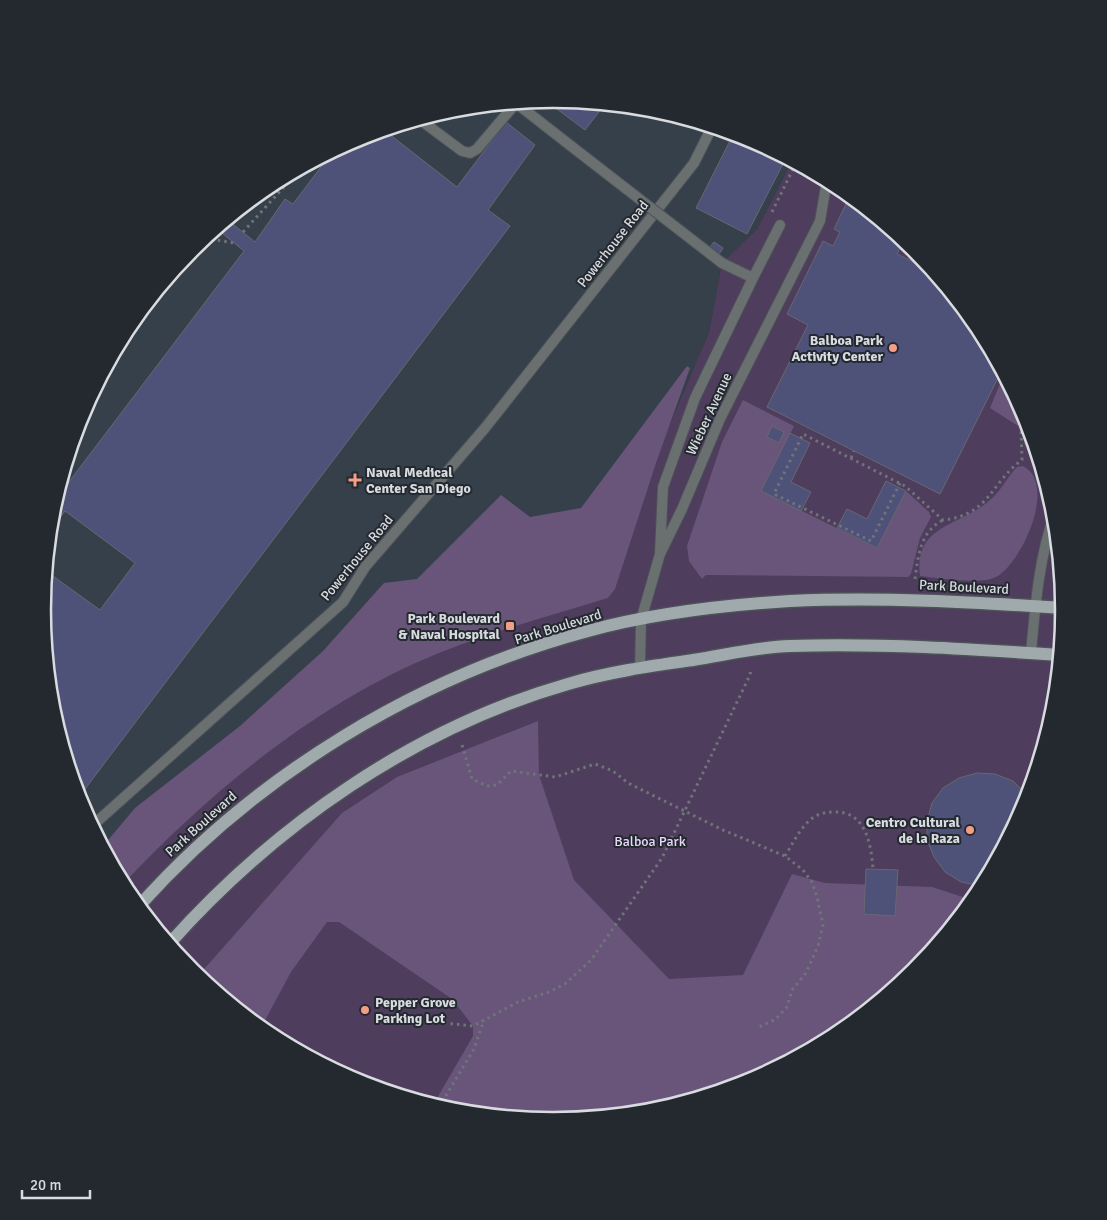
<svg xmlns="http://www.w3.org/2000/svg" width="1107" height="1220" viewBox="0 0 1107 1220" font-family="Signika,sans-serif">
<rect width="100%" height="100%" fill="#2e333a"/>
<path fill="#36404a" d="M554,99L653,109L749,138L792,161L757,229L722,263L709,332L659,450L122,881L81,805L52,709L43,610L52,510L82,414L129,326L192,248L270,185L358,138L454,109Z"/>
<path fill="#4e3d5c" d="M792,161L838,185L915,249L979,326L1026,415L1055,511L1064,610L1055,710L1025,806L978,894L915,972L837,1035L749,1082L653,1111L553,1121L454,1111L358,1082L269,1035L192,971L128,894L122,881L136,863L305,717L659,450L709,332L722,263L757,229Z"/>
<path fill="#69547a" d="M687,366L690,368L656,463L615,589L608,598C552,615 494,631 439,653C318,702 212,790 123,884L103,846L135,808L240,726L323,651L384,583L417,579L501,495L530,517L581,508Z
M1004,374L1021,407L1018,426L990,408Z
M743,400L794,426L762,491L877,548L906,491L929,512L931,517L920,538L911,574L908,577L706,575L702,579L689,561L687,546L722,442Z
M1026,415L1051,500L1049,509L1042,502C1042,496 1044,488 1043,482C1039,453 1015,456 1026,415Z
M1023,466C1058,484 1022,563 996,577C981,585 937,578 920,576C913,524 962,526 990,500C1001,491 1007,477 1017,467Z
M538,721L539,775L574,880L669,979L743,975L792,874L825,883L932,887L966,898L975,899L915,972L837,1035L749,1082L653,1111L553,1121L454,1111L433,1105L473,1036V1026L452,999L339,922H327L291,972L261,1028L198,976L342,813L397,777Z"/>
<path fill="#4e5178" stroke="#676871" d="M554,99L605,104L585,130L545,100Z
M506,122L535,145L488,210L510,226L79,797L52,709L43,610L46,571L100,610L135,563L65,511L50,531L52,510L56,499L244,251L217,229L232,216L229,221L255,242L285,199L293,204L333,151L358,138L384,130L457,187Z
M734,133L749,138L786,158L747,234L696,208Z
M848,200L868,210L904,240L897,254L934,272L979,326L1002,370L940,494L767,407L808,325L787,314L823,241L833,246L840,232L834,229Z
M714,242L723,248L719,254L710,247Z
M772,426L784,432L779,443L767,437Z
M790,433L810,443L791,482L811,492L801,511L761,491Z
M886,481L906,491L877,548L837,528L847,509L867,519Z
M977,773L995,774L1013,781L1028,796L1025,806L983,885L980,886L961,882L945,872L934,857L927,840V821L932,803L943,788L959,778Z
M866,869L898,870L895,916L864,914Z"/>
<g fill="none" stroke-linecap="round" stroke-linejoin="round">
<defs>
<path id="service" d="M516,103L571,146
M419,119L462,151L470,153L477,149L516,103
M753,278L780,225
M660,553L663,487L695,398L753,278L722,263"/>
<path id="minor" d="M1031,653C1035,608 1039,556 1055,513
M640,668L641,620L660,554L682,509L720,419L820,221L827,180
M92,826L343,602L365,567L485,428L694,163L712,127"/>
<path id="primary" d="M139,906C257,774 417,677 588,631C650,614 726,605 790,601C882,597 972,602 1064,608
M169,944C275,825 414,728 568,684C608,672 651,666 693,660C725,655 758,647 790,646C880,643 970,649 1060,655"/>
</defs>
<use href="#service" stroke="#4d5158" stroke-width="12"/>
<use href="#minor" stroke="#4d5158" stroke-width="12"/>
<use href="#primary" stroke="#4d5158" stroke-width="15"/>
<path stroke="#6f747a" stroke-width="3" stroke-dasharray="2.5 4" stroke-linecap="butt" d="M772,212L796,163
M243,232L301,168
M205,238L234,243
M851,458L854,451
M900,483L871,541L774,494L803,434L905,486L943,520C990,515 991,482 1022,460L1021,429L1024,411
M915,579C918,556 920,532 943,520
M462,745L472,779L487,786L497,785L511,771L555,777L595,764L613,771L628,783L723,830L785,856L803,870L812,882L817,897L823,925L818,946L806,973L792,990L787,1007L776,1019L759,1027
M785,856C792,845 799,830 809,821C816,814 825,812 834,812C866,811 871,844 873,869
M444,1023L473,1026L518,1002L549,992L565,984L591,960L662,858L750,675L751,669
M439,1107L474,1049L484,1020"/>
<use href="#service" stroke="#6a6f70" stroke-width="10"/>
<use href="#minor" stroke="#6a6f70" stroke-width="10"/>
<use href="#primary" stroke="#a0aaad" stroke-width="12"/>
<defs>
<path id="service-bridge" d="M571,146L722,263"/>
</defs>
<use href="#service-bridge" stroke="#4d5158" stroke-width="12" stroke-linecap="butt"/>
<use href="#service-bridge" stroke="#6a6f70" stroke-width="10"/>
</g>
<g fill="#f49e87" stroke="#242930" stroke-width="2">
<circle cx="893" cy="348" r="5"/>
<path d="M352.5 472.5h5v5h5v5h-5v5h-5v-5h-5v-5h5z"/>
<rect x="505" y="621" width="10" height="10" rx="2.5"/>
<circle cx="970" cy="830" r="5"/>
<circle cx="365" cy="1010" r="5"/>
</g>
<g text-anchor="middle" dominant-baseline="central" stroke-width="4" stroke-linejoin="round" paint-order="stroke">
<g font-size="14" fill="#d8dce0" stroke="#242930">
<text transform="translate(613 244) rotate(-52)">Powerhouse Road</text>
<text transform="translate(709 414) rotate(-65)">Wieber Avenue</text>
<text transform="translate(357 558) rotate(-51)">Powerhouse Road</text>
<text transform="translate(964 587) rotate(3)">Park Boulevard</text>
<text transform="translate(558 627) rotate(-17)">Park Boulevard</text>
<text transform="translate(201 824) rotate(-42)">Park Boulevard</text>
</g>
<g font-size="14" font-weight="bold" fill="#d8dce0" stroke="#242930" text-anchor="end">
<text x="883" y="340">Balboa Park<tspan x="883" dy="16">Activity Center</tspan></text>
<text x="366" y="472" text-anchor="start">Naval Medical<tspan x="366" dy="16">Center San Diego</tspan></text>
<text x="500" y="618">Park Boulevard<tspan x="500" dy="16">&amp; Naval Hospital</tspan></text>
<text x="960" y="822">Centro Cultural<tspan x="960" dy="16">de la Raza</tspan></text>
<text x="375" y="1002" text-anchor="start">Pepper Grove<tspan x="375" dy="16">Parking Lot</tspan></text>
</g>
<g font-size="14" fill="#ebd7fe" stroke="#242930">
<text x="650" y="841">Balboa Park</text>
</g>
</g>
<path d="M0 0H1107V1220H0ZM51 610a502 502 0 1 1 1004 0a502 502 0 1 1-1004 0Z" fill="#242930" fill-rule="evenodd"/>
<path fill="none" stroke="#d8dce0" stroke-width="2.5" d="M51 610a502 502 0 1 1 1004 0a502 502 0 1 1-1004 0Z"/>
<path d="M22 1190v8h68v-8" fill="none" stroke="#d8dce0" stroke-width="2.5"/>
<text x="30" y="1190" font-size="15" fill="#d8dce0" stroke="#242930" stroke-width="4" paint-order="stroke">20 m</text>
</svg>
